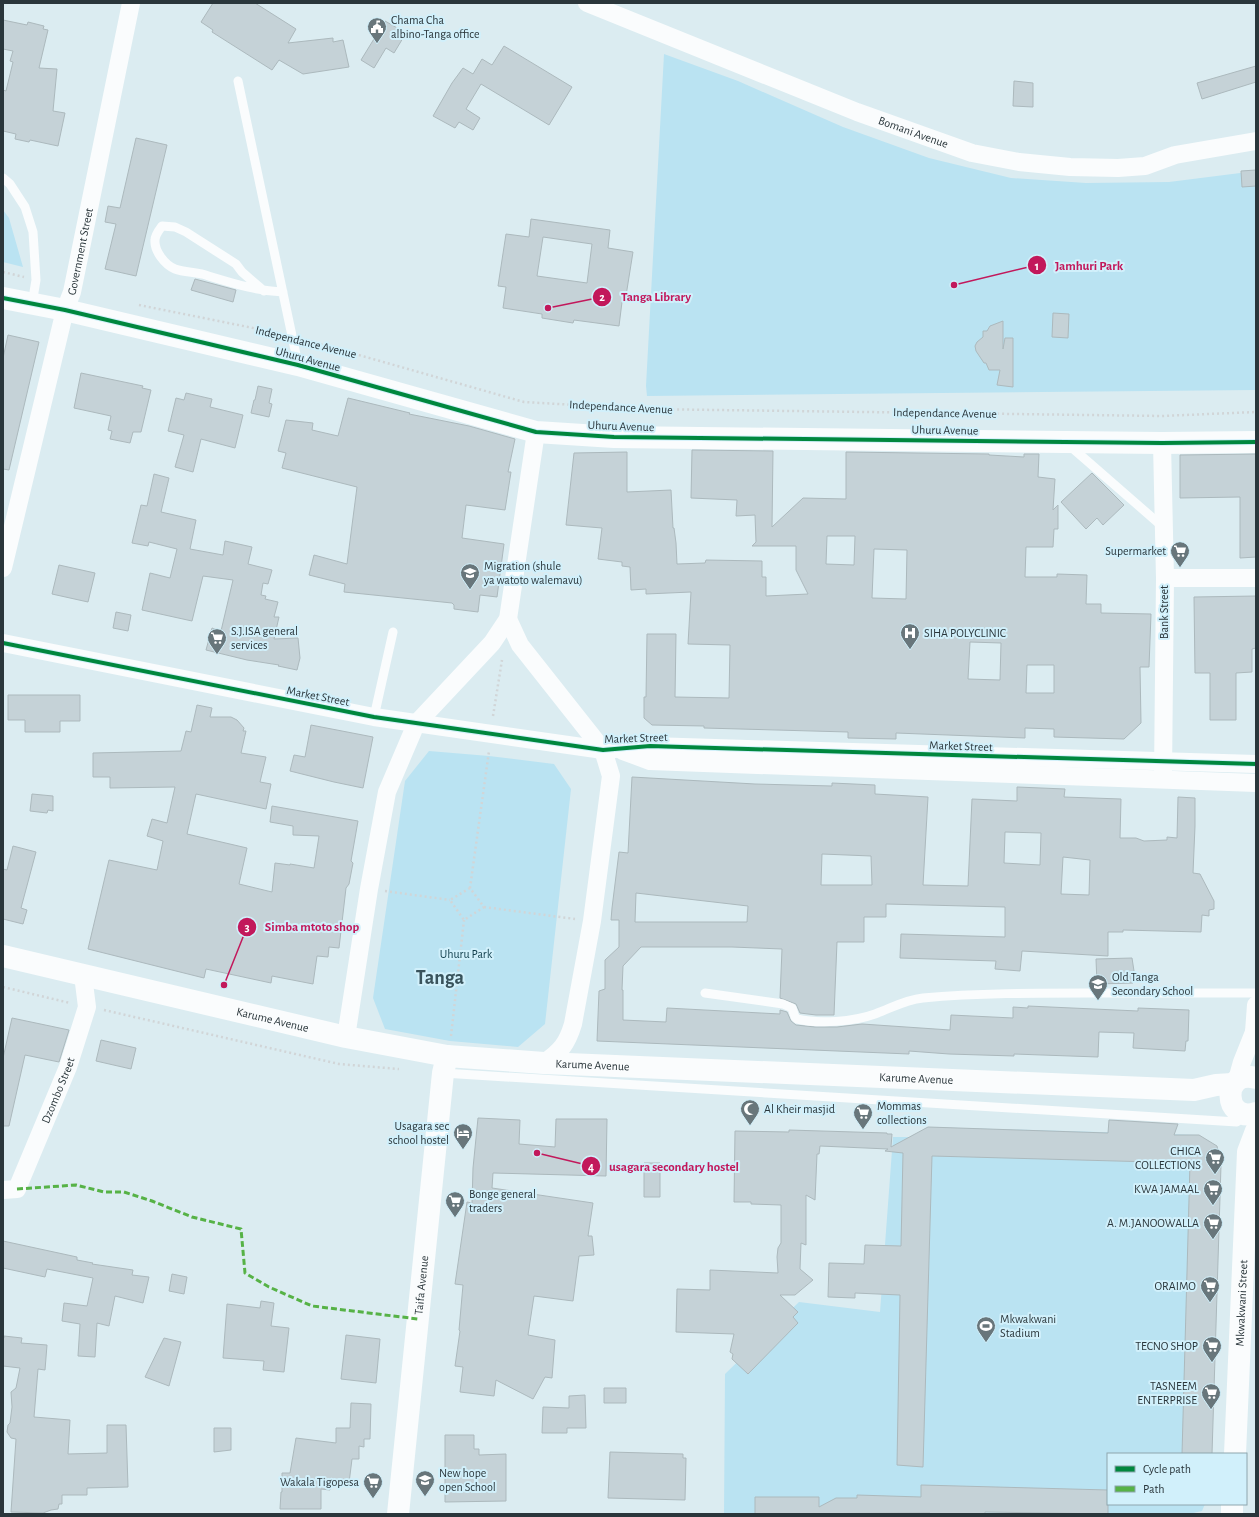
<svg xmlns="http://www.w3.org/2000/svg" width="1259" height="1517" viewBox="0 0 1259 1517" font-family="'Alegreya Sans',sans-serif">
<rect width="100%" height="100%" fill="#dbecf1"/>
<path fill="#bae3f2" d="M664,54L738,81L843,127L929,158L1011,178L1086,183L1169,182L1256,171V390L647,396L646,386Z
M3,210L9,218L23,267L3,262Z
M429,751L489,756L554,764L571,789L545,1024L518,1047L450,1041L385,1029L373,998L405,781Z
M928,1127L1199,1135L1212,1454H1108V1504H1205L1202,1511L1189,1514L931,1512L724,1514L725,1374L799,1302L880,1312L893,1137H910Z"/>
<path fill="#c5d2d7" stroke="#acb9bd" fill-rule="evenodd" d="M213,3H255L296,29L288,43L333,38V42L343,40L349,67L303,74L279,60L272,70L212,32L213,30L201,22Z
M3,20L27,25L28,22L44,26L43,29L48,30L39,68L57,69L53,111L65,113L58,146L30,140L29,142L15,139L16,134L3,131V90L6,91L13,62L10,61L13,51L3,49Z
M385,21L406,33L394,53L386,48L374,68L361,60Z
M504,46L572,87L549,125L481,84L466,109L480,118L473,130L459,122L455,128L433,116L452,83L463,68L473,74L482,59L492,65Z
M1256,66V82L1202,99L1197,83Z
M1014,81L1033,83V107L1013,106Z
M136,138L167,145L136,276L105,269L116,224L105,222L108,206L120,208Z
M1256,170V186L1242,187L1241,171Z
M531,219L610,230L608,248L633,252L625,302H622L619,326L574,320L573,323L542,318V314L503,308L506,287L498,286L506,234L529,237ZM543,237L592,244L587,283L537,276Z
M195,279L236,290L233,302L191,290Z
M1053,313L1069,314L1068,338L1052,337Z
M1003,321V349L1005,338H1013V387L997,385L1000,370H989L986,363H984L976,351L975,346L977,342L983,337V331H987L990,326Z
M8,335L39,342L9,470L3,469V358Z
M81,373L143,386L142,388L151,390L141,432H133L130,443L110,439L112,431L108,430L111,416L74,408Z
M258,386L272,389L269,403L272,404L269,417L251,413L254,400H255Z
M186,393L212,399L210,407L243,415L235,448L201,439L193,472L175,467L184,435L168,431L176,398L184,400Z
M348,398L410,413L409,414L469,426L515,439L508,472H511L505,510L466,505L462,538L504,544L497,597L480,595L478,612L454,609V605L452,603L344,592L345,584L309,575L314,555L347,564L357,487L282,468L286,453L278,451L286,420L313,423L312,430L338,436Z
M692,450L773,451L772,527L803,498L846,499V452L989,454V455L1024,457V454H1039L1038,477L1055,479L1053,510L1058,505V529H1054L1053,547H1026L1025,577H1057V574L1087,575L1086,604H1101V613L1151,614L1149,667H1140L1141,723L1124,739L1054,737V729L1025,728V738L896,733V739L848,738V732L704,728V726L652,725L644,718V697H646L647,634H676L675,697L729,698L730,645L688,644L691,592L646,594V589L631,590L630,567L622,566V562L598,559L602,528L566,525L574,453L627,452V492L671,490L673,528H674L676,543L677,564L705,563L706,560L762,561V577H766V596L808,594L796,570V546H752L756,542L755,515L736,516L737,500L691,498ZM827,536H855L854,565L826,564ZM874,549L907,550L906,599L872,598ZM970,642L1001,643L1000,680L968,679ZM1027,665H1054V693H1026Z
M1256,454V557L1240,558V497L1180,498V455Z
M1092,473L1124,505L1103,525L1097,518L1086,529L1061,502Z
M154,474L169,478L161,512L196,520L190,549L223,555L225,541L252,547L248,564L272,570L268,584L263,583L261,595L266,596L265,599L278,602L274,617H279L274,639L298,638L300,658L297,670L278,666L279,665L247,660L206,650L212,628L221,631L233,580L203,576L192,621L142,610L150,573L170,578L177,549L149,542L148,546L132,543L141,505L147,506Z
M59,565L95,573L88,602L52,594Z
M1256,596V648L1252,649V672L1236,673V720H1210V673H1195L1194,597Z
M116,612L131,615L128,631L113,628Z
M8,695H80V721H60V732H25V720H8Z
M197,705L212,708L210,717H231L237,720L244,728L243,731H246L241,753L266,757L260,782L271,784L266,809L196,794L187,834L247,848L239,884L272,892L275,863L290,865V864L314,868L319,836L293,835V826L270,822L272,806L358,821L351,861L353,863L349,884L346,888L339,948L329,947L328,957L317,956L313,984L272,976L271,983L206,969L204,978L88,949L109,860L157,870L163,841L147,836L152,819L167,823L175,787L110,788V777H93V753L181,751L186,731L191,732Z
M311,725L373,737L363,788L334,782L290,771L294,755L305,757Z
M632,777L755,784L832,786V783L875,785V794L928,797L923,885L968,886L972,799L1017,801V787L1065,789L1064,797L1121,799L1120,838H1136L1144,841L1167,840V837L1177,838L1178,797L1195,798V826L1193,873L1200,874L1214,901V909L1209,910V916L1202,915L1201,932L1123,930V932H1108V956L1022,951L1020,971L995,969L996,961L900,958L901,934L1005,937V907L886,904V917H864V942H837L834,1015H816L800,1013L796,1004L780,998L782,949L732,947H641L623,966L622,990H623V1020L666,1022L667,1008L780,1014V1010L787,1012L791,1021L796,1025L815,1027H837L862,1024L950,1030L951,1015L1013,1018V1007L1028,1008V1006L1138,1011V1008L1189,1010L1188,1041H1186L1185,1051L1133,1048L1134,1033L1099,1032L1098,1057L1014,1054V1056L949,1054L909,1051V1054L597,1041L599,991L605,989V960L619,947V920H611L612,908L619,852L628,853ZM1005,832L1041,833L1040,865L1004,863ZM822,854L871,856L872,885H821ZM1063,857L1090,860L1089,895L1061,894ZM636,893L748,906L747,922H635Z
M32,794L53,796V811L48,810L47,813L30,811Z
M13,846L36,852L21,908L27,910L23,924L3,919V869L7,870Z
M1132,958L1134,971L1133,983L1097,984L1096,959Z
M12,1018L69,1030L59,1062L25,1055L9,1126H3V1058Z
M101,1040L136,1048L131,1069L96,1061Z
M478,1118L520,1120L519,1144L555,1147L556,1119H607L606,1176L493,1173L492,1188L593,1203L588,1236H592L594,1255L579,1256L573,1301L534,1296L528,1335L555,1340L552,1378L545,1377L533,1399L496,1380L494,1396L460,1392L463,1367L455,1366L460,1331L459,1330L463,1285L455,1284L467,1202L472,1203L473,1168Z
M1109,1120L1178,1124L1174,1135H1199L1217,1146L1221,1165L1212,1454H1182L1190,1163L932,1156L923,1467L897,1465L900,1295L855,1293V1298L828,1297L829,1263L864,1264L865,1245L901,1246L903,1153L885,1151L888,1149L820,1146L819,1154H817L815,1200L806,1195V1245L801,1243L800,1269L813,1280L795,1295H780L798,1312L793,1317L798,1323L748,1374L732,1359L733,1354L730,1352L734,1334L676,1332L677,1289L710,1290V1270L778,1273L777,1257L778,1248L781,1243V1205L751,1204V1202H734L735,1131L789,1132V1130L887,1133V1134H892L891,1147L928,1127L1108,1133Z
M644,1163H660V1197H644Z
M3,1241L77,1257V1260L93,1263L92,1264L133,1270L132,1275L149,1277L143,1303L115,1296L109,1326L97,1323L95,1357L78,1356L80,1324L62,1321L64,1303L87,1306L93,1278L47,1269L45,1277L3,1268Z
M172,1274L187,1277L184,1294L169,1291Z
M261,1301L274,1303L271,1326L289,1328L284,1372L263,1370L264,1361L223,1358L227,1304L260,1308Z
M346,1335L380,1339L376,1383L341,1379Z
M4,1336L22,1338L21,1343L47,1345L45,1370L38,1369L34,1417L70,1420L68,1454L107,1453V1425H126L128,1487L87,1488V1495H62V1504H59L58,1509L51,1510L43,1513L11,1512L16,1439L11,1438L7,1432L8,1425L10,1423L12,1407L11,1392L16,1388L20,1368L3,1366V1338H4Z
M164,1338L181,1342L169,1386L145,1377Z
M604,1388H626V1403H604Z
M585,1395L586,1428H567V1433H542L543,1407L569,1408V1396Z
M351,1403L371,1404L370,1439H364V1447L359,1446V1459H352L349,1483L331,1481L330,1490L321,1489V1509H280L281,1492H282V1473H290L296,1438L336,1443V1428H350Z
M214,1428H231V1450L214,1452Z
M445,1435H474V1449H479V1455L506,1454V1501L445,1502Z
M610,1452L683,1454V1458H686L685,1500L608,1498Z
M921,1485L1108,1490V1514L985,1512V1514H930V1513L755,1514V1497H819V1507L836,1498H857V1495L921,1497Z"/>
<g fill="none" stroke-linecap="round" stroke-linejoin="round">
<path stroke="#d1d5d7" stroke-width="2.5" stroke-dasharray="2 3" stroke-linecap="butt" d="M3,272L24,277
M139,305L278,333
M306,340L524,402L643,409L1162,416L1256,412
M493,716L502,660
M470,888L450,900L464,920L484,907L470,888L489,751
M385,891L450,900
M484,907L575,919
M3,987L70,1003
M104,1010L339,1064L399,1069
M451,1036L464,920"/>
<path stroke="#fafcfd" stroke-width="9" d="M238,81L298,364
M3,178L10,184L25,207L33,232L36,280L32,304
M264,291L242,272L236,264L186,232L175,227L162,226C159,230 155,235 155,240C154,251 165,265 175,269C183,272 193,272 202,274C229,282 255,291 283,292
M1070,446L1163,527
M374,717L393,632
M705,993L783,1004L792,1008L795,1017L797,1019C819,1024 853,1022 875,1014C892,1008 904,1000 923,998C978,993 1034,993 1089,993C1145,993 1200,993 1256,993
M443,1073L1237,1122"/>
<g stroke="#fafcfd" stroke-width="18">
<path id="s1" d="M587,3L857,112L972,153L1019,162L1070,167L1118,168L1145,166L1175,155L1256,141"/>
<path d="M1162,443L1165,578L1163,775"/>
<path id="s2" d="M3,568L65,310L72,292L131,3"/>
<path d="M1165,578H1256"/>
<path d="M508,619L520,645L603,750L611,776L592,921L573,1024C567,1044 561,1051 544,1063"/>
<path d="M3,643L374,717L603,750L650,746L1256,764"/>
<path d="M623,751L650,761L1256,783"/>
<path d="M1256,1005L1254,1032L1256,1040"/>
<path d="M346,1037L369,889L387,792L416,724L492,643L508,619L536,432"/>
<path d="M1237,1080L1242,1062L1254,1032"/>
<path id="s3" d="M3,1190L17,1189L68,1067L87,1007L83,975"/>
</g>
<path stroke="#fafcfd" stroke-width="22" d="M3,298L65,310L298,365L536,432L614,437L1162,443L1256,442"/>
<g stroke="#fafcfd" stroke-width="22">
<path id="s4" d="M3,956L346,1037L447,1056L544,1063L1194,1090L1216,1085L1233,1084"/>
<path d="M1256,1078C1221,1068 1223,1124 1256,1113"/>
<path id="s5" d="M1235,1454L1248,1152L1256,1131"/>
<path id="s6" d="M398,1514L443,1073L447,1056"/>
<path d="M1232,1514V1504"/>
</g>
<path stroke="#56b246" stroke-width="3" stroke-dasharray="6 3" stroke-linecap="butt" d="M17,1189L76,1185L104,1192H124L152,1201L192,1217L241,1229L245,1273L269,1287L312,1306L418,1319"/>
<defs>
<path id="cycleway" d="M3,298L65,310L298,365L536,432L614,437L1162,443L1256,442
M3,643L374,717L603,750L650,746L1256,764"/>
</defs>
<use href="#cycleway" stroke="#d1f0fb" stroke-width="6"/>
<use href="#cycleway" stroke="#00873e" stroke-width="4"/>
</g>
<defs>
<symbol id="civic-pin" viewBox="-11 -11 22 30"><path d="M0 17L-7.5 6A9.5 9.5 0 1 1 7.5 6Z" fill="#68767b" stroke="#d1f0fb"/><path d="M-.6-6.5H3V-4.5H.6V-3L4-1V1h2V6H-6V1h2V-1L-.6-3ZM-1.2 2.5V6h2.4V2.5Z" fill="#fff"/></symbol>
<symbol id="supermarket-pin" viewBox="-11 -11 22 30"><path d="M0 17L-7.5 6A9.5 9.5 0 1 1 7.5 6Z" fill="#68767b" stroke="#d1f0fb"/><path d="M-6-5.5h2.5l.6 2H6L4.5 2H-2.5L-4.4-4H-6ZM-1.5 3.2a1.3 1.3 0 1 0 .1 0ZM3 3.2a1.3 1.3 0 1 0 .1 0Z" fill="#fff"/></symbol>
<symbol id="school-pin" viewBox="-11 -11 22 30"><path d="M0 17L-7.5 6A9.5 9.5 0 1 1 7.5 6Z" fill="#68767b" stroke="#d1f0fb"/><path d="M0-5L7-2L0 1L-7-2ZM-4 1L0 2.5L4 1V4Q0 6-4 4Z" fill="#fff"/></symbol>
<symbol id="hospital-pin" viewBox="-11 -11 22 30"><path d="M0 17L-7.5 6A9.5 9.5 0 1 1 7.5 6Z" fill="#68767b" stroke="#d1f0fb"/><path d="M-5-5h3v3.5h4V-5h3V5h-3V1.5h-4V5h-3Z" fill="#fff"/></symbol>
<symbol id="mosque-pin" viewBox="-11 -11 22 30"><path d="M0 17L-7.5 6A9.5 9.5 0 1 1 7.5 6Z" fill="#68767b" stroke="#d1f0fb"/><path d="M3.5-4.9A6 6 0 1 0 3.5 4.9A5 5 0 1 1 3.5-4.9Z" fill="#fff"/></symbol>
<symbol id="hotel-pin" viewBox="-11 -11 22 30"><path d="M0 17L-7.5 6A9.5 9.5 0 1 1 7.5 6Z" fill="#68767b" stroke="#d1f0fb"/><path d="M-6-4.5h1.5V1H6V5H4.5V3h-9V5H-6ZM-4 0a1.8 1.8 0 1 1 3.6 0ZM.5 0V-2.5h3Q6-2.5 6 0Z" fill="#fff"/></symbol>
<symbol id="stadium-pin" viewBox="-11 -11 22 30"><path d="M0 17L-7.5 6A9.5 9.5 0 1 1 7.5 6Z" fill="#68767b" stroke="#d1f0fb"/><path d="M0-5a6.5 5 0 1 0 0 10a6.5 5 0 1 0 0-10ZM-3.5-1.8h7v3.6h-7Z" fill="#fff"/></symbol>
</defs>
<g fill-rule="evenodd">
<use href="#civic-pin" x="366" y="16" width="22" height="30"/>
<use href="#supermarket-pin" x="1169" y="540" width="22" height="30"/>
<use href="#school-pin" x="459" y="562" width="22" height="30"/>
<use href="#hospital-pin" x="899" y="622" width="22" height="30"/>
<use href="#supermarket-pin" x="206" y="627" width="22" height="30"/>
<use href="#school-pin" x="1087" y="973" width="22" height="30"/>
<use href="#mosque-pin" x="739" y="1098" width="22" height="30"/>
<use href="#supermarket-pin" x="852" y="1102" width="22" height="30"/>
<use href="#hotel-pin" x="452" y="1122" width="22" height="30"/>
<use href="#supermarket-pin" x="1204" y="1147" width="22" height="30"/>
<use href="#supermarket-pin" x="1202" y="1178" width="22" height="30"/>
<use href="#supermarket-pin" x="444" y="1190" width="22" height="30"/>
<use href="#supermarket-pin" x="1202" y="1212" width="22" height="30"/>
<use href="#supermarket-pin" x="1199" y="1275" width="22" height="30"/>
<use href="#stadium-pin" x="975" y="1315" width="22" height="30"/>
<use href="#supermarket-pin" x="1201" y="1335" width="22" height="30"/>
<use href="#supermarket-pin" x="1200" y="1382" width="22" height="30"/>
<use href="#school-pin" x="414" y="1469" width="22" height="30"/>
<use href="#supermarket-pin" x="362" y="1471" width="22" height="30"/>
</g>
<g text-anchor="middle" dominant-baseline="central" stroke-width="4" stroke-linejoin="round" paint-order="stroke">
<g font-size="12" fill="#2a363b" stroke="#d1f0fb" text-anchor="start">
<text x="391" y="20">Chama Cha<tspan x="391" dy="14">albino-Tanga office</tspan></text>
<text x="1166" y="551" text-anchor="end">Supermarket</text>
<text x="484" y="566">Migration (shule<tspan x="484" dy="14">ya watoto walemavu)</tspan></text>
<text x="231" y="631">S.J.ISA general<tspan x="231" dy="14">services</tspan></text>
<text x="924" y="633">SIHA POLYCLINIC</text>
<text x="1112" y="977">Old Tanga<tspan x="1112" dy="14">Secondary School</tspan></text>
<text x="877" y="1106">Mommas<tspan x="877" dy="14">collections</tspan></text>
<text x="764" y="1109">Al Kheir masjid</text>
<text x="449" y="1126" text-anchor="end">Usagara sec<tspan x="449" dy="14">school hostel</tspan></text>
<text x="1201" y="1151" text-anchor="end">CHICA<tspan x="1201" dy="14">COLLECTIONS</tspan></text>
<text x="1199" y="1189" text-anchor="end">KWA JAMAAL</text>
<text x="469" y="1194">Bonge general<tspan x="469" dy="14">traders</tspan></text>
<text x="1199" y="1223" text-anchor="end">A. M.JANOOWALLA</text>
<text x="1196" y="1286" text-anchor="end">ORAIMO</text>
<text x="1000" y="1319">Mkwakwani<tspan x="1000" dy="14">Stadium</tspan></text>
<text x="1198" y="1346" text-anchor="end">TECNO SHOP</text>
<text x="1197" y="1386" text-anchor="end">TASNEEM<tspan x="1197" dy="14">ENTERPRISE</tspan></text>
<text x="439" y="1473">New hope<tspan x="439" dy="14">open School</tspan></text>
<text x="359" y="1482" text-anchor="end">Wakala Tigopesa</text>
</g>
<g font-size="12" fill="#2a363b" stroke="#d1f0fb">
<text stroke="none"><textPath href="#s1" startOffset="351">Bomani Avenue</textPath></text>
<text stroke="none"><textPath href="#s2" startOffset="326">Government Street</textPath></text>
<text transform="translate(306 342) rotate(14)">Independance Avenue</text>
<text transform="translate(308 359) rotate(15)">Uhuru Avenue</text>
<text transform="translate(621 407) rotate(3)">Independance Avenue</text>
<text transform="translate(945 413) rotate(1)">Independance Avenue</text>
<text transform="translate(621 426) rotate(2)">Uhuru Avenue</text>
<text transform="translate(945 430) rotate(1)">Uhuru Avenue</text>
<text transform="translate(1164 612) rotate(-90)">Bank Street</text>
<text transform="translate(318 696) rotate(11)">Market Street</text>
<text transform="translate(636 738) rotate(-2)">Market Street</text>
<text transform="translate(961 746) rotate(2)">Market Street</text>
<text stroke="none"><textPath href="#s4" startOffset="277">Karume Avenue</textPath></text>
<text stroke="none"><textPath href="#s4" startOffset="601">Karume Avenue</textPath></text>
<text stroke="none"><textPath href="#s4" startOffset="925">Karume Avenue</textPath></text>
<text stroke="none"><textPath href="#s3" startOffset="121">Dzombo Street</textPath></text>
<text stroke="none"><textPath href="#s6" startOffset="230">Taifa Avenue</textPath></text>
<text stroke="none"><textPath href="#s5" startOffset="151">Mkwakwani Street</textPath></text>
</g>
<g font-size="12" fill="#113e4c" stroke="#d1f0fb">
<text x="466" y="954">Uhuru Park</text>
</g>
<g font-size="20" font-weight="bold" fill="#39535c" stroke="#d1f0fb">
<text x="440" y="978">Tanga</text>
</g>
</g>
<path fill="none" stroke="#c2185b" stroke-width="1.5" d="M954 285L1037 265M548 308L602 297M224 985L247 927M537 1153L591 1166"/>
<g fill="#c2185b" stroke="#d1f0fb" stroke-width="1.5">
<circle cx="954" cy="285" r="4"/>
<circle cx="548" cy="308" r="4"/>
<circle cx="224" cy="985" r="4"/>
<circle cx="537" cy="1153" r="4"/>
<circle cx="1037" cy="265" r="10"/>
<circle cx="602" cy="297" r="10"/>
<circle cx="247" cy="927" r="10"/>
<circle cx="591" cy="1166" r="10"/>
</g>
<g font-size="12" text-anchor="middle" font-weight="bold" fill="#fff">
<text x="1037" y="270">1</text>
<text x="602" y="301">2</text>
<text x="247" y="931">3</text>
<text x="591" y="1171">4</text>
</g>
<g font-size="13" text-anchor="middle" font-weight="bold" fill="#c2185b" stroke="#d1f0fb" stroke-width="4" stroke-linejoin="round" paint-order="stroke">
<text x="1089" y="270">Jamhuri Park</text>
<text x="656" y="301">Tanga Library</text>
<text x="312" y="931">Simba mtoto shop</text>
<text x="674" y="1171">usagara secondary hostel</text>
</g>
<rect width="1259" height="1517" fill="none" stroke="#2a363b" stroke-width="8"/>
<rect x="1107" y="1453" width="140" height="52" fill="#d1f0fb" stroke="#8ea6ae"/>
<rect x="1115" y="1466" width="20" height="6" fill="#00873e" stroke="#8ea6ae"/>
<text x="1143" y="1473" font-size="12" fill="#2a363b">Cycle path</text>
<rect x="1115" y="1486" width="20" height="6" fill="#56b246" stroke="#8ea6ae"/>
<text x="1143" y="1493" font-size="12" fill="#2a363b">Path</text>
</svg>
